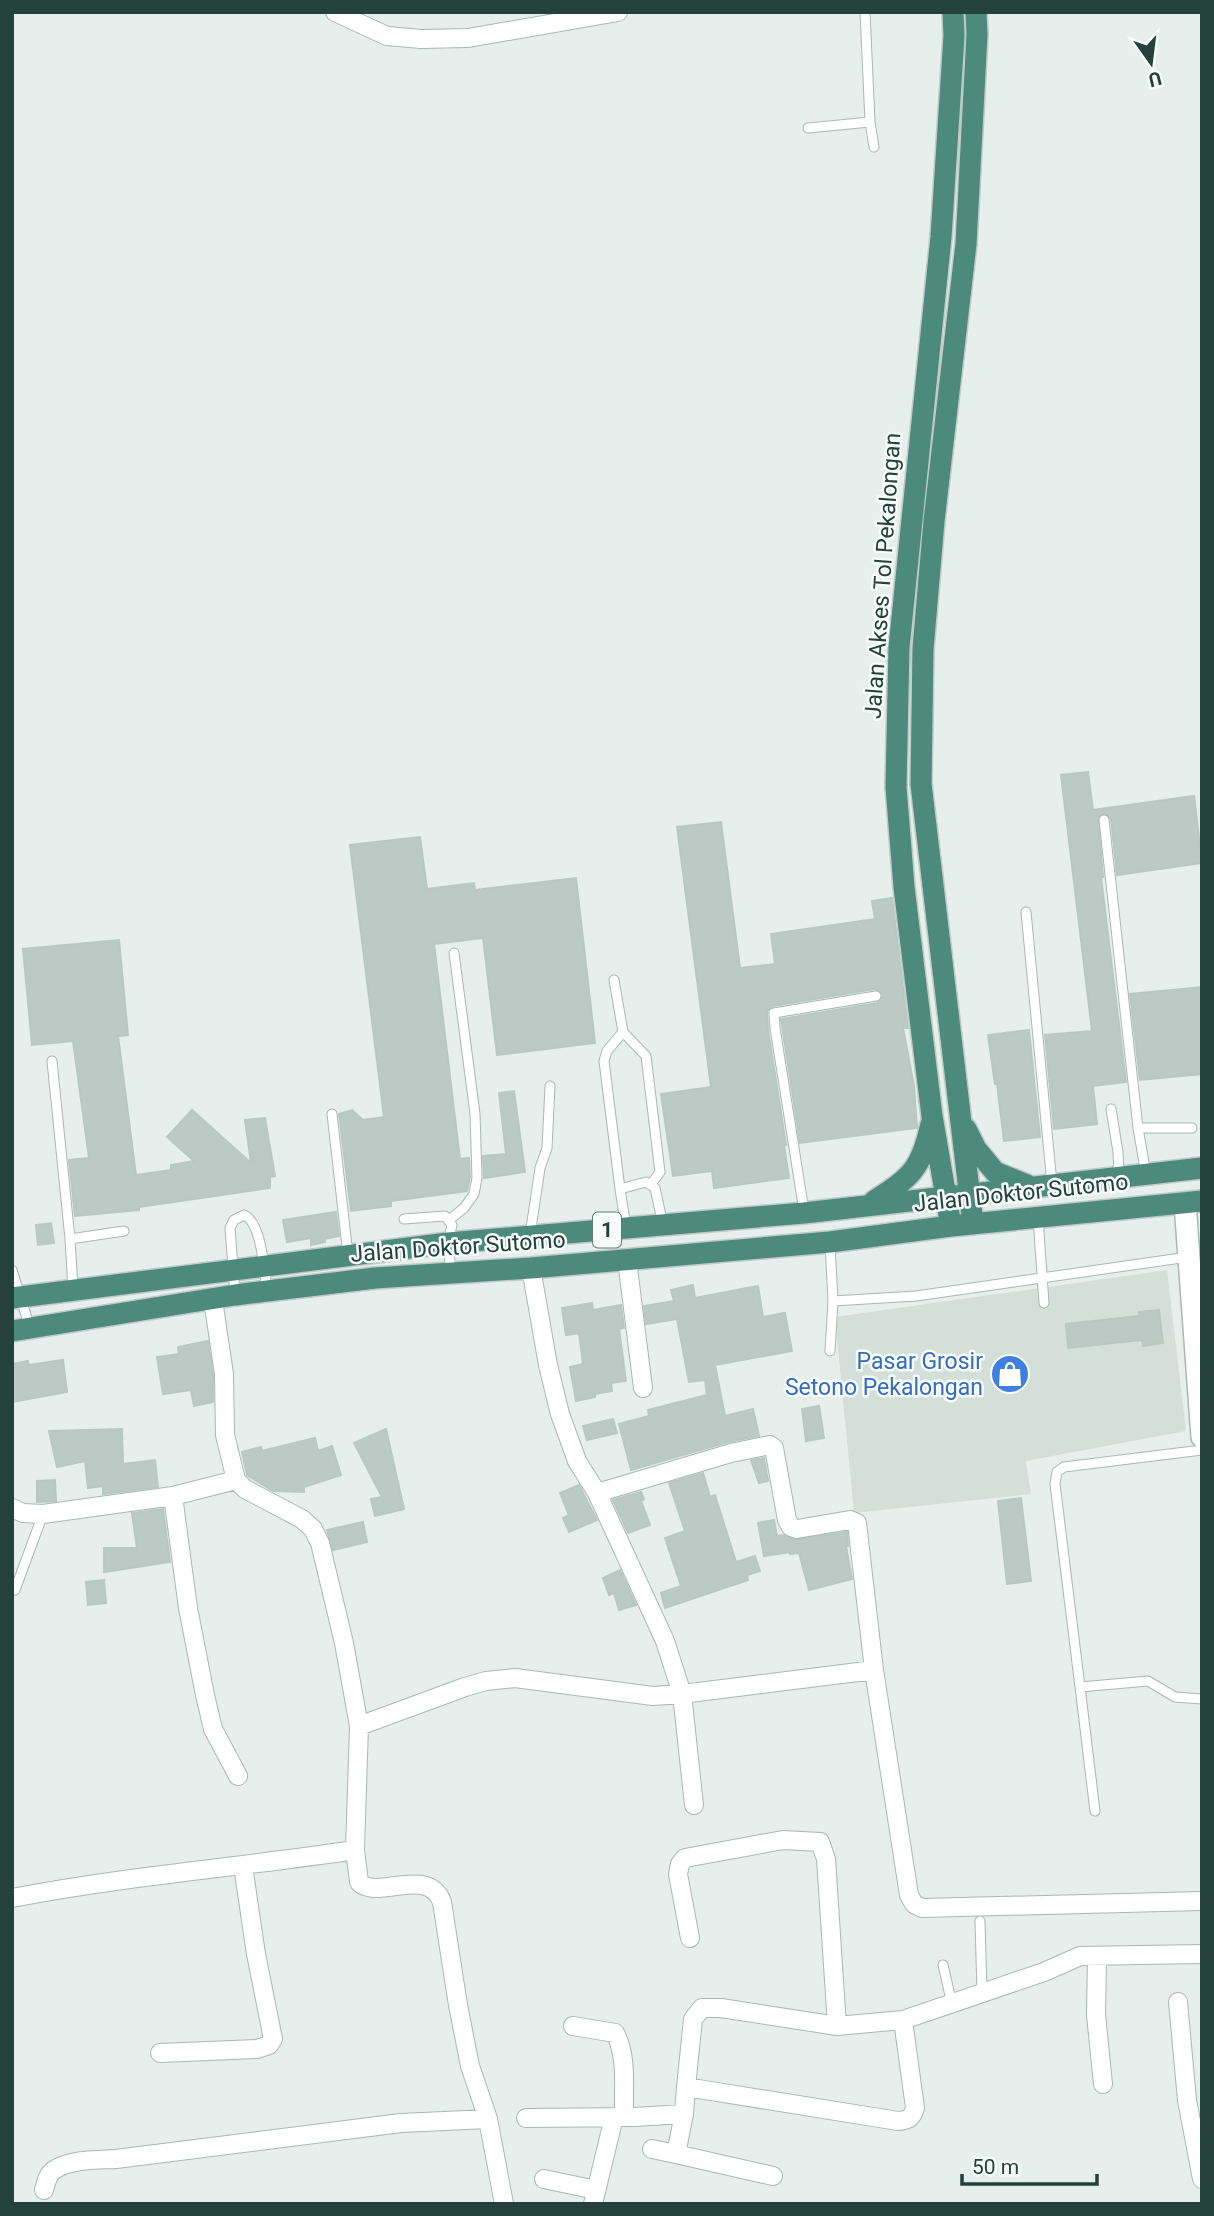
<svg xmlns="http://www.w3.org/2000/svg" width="1214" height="2216" viewBox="0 0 1214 2216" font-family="Roboto,sans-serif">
<rect width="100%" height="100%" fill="#e6efeb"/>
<path fill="#d4dfda" d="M1167,1270L1186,1431L1026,1461L1031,1494L854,1513L835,1317Z"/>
<path fill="#bbcac4" stroke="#b8c9c2" stroke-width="2" d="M1088,772L1093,810L1194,796L1202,863L1117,875L1111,819L1104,813L1098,817L1103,877H1101L1126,1082L1093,1086L1097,1124L1054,1129L1045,1035L1092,1031L1061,775Z
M721,822L740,968L775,964L771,934L875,919L872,901L892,898L908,1028H903L914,1086L917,1128L800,1143L781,1019L877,1003L882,999L883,994L875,989L773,1006L767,1011L768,1029L786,1145H784L789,1178L714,1188L712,1171L673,1176L661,1094L711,1087L677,827Z
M420,837L427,889L474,883L475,890L576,878L595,1043L497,1055L483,938L434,944L460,1159L469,1158L470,1177L467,1191L391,1201V1206L351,1211L339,1114L352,1110L363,1120L384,1117L350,845Z
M119,940L128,1035L118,1036L136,1175L171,1170V1165L194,1161L167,1137L192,1110L251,1163L245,1120L265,1118L275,1176L270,1177V1188L139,1207V1210L75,1216L69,1160L89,1158L73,1041L32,1045L23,949Z
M1202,987V1074L1140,1080L1130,994Z
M1029,1030L1040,1137L1004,1141L997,1084H995L988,1035Z
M514,1091L525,1172L484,1178L483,1156L506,1154L499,1093Z
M336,1212L339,1236L325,1239V1242L311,1245V1238L287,1242L283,1220Z
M51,1223L54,1243L38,1245L36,1225Z
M693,1285L695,1298L758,1286L763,1317L785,1313L792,1351L715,1365L725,1416L753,1409L759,1436L728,1442L631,1470L619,1424L649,1416L648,1410L707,1395L705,1380L689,1382L677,1319L646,1324L644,1306L674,1301L671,1290Z
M592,1303L593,1310L621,1305L624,1328L619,1329L626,1381L611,1383L612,1391L595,1394V1397L576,1401L570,1367L583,1364L579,1333L566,1335L562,1308Z
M1159,1310L1163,1343L1143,1346L1142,1340L1068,1348L1066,1324L1140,1316L1139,1312Z
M208,1341L213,1375V1402L194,1406L191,1390L163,1394L157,1357L179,1354L178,1347Z
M63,1360L67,1392L12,1402V1364L28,1361L29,1365Z
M819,1406L824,1438L806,1441L802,1409Z
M613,1419L617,1433L587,1440L583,1426Z
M122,1429L123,1464L155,1460L158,1487L103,1494V1486L88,1488L85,1461L57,1467L49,1431Z
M386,1429L404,1509L375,1516L371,1499L382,1497L354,1443Z
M315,1438L318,1451L332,1446L341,1475L304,1487V1492L273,1491L247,1475L242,1452L261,1447L262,1451Z
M764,1458L768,1481L759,1483L751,1460Z
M703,1473L710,1497L715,1495L736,1562L755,1556L760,1571L747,1575L748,1580L665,1608L661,1593L681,1586L665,1538L685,1531L669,1483Z
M55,1480L56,1501L37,1502V1481Z
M579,1485L597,1520L569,1532L563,1518L569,1515L560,1493Z
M641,1492L644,1499L641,1501L650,1525L628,1533L613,1500Z
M1021,1498L1031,1581L1007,1584L998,1501Z
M163,1509L170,1562L104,1572V1548H137L132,1513Z
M774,1520L777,1536L784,1535L794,1540L847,1532L848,1546H846L852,1579L809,1590L799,1553L790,1554V1552L764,1556L758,1523Z
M363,1522L367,1542L333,1550L327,1530Z
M620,1570L636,1605L619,1610L614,1593L609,1595L603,1578Z
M104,1580L106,1603L88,1605L86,1582Z"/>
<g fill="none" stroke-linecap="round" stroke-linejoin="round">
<defs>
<path id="service" d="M865,12L870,122L874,147
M808,128L870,122
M1104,820L1138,1128L1146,1174
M1026,912L1052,1184
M614,980L623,1032L607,1051L604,1061L620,1189
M623,1032L646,1056L660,1172L651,1184
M52,1061L70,1239L73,1289
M1111,1109L1118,1152L1119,1176
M332,1114L348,1255
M1138,1128H1192
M804,1211L775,1028L774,1013L876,996
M1038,1218L1044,1303
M404,1219L445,1216L452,1225L448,1243L451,1272
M449,1220L464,1208L474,1194L477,1178L475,1114L454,953
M626,1227L620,1189L646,1182L655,1188L663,1225
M530,1235L540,1168L547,1148L550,1086
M70,1239L124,1231
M830,1244L833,1301
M12,1270L30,1328
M235,1295L230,1228L234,1220L244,1215C262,1223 264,1271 267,1289
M830,1351L833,1301L916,1296L1188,1257
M15,1590L43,1514
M1080,1687L1055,1484L1057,1472L1064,1467L1202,1450
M1095,1811L1080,1687L1148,1681L1175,1697L1202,1699
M980,1921L982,1993
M943,1965L952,2004"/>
<path id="minor" d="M335,12L387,36L421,39L468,38L618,12
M627,1260L643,1388
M531,1268L548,1365L560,1414L577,1461L597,1493L665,1641L682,1694L874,1670L909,1895L914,1904L922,1908L1202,1901
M213,1300L224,1374L225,1435L236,1480L245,1489L302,1519L313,1529L320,1543L344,1643L359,1726L355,1850L359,1882C376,1901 428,1865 442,1902L458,2005L470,2066L488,2119L504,2204
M597,1493L731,1453L770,1445L774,1448L787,1520L791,1527L797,1529L850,1520L857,1523L874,1670
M173,1496L188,1608L205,1695L213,1729L238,1776
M12,1508L23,1513L43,1514L173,1496L236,1480
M359,1726L465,1687L486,1681L515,1678L653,1696L682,1694L694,1805
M12,1898C125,1876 242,1867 355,1850
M690,1938L678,1874L680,1864L685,1858L783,1840L820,1842L826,1859L837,2026
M1097,1957L1096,2015L1103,2084
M1178,2002L1187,2100L1202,2179
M573,2026L615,2033C628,2057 623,2090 624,2117
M160,2053L257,2049L269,2045L273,2039L256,1954L243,1866
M686,2087L693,2019L702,2008H721L837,2026L903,2020L1044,1972L1080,1956L1202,1954
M684,2114L676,2154L773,2176
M526,2118L634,2117L684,2114L686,2087L898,2121C909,2120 912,2118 915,2108L903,2020
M652,2149L676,2154
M544,2179L596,2190
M44,2190C46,2183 47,2175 54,2170C71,2159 97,2160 116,2159L401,2123L488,2119
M593,2204L614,2117"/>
<path id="tertiary" d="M1185,1203L1202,1437"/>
<path id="trunk" d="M966,1129L976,1149L995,1172L1027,1185
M874,1201C911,1177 921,1170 931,1124
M973,1224L921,784L923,649L934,521L966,244L977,34L976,12
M951,1226L932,1116L904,887L896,787L899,647L941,237L954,36L953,12
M12,1298L448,1243L804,1213L1202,1168
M12,1331L235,1295L375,1278L531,1268L830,1242L951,1226L1202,1201"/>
</defs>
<use href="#service" stroke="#a8b8b2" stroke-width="11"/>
<use href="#minor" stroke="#a8b8b2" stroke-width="20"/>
<use href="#tertiary" stroke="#a8b8b2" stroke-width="24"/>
<use href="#trunk" stroke="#c2cac8" stroke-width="24"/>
<use href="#service" stroke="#fff" stroke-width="9"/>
<use href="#minor" stroke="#fff" stroke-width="18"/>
<use href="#tertiary" stroke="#fff" stroke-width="21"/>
<use href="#trunk" stroke="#4c8a7c" stroke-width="21"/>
</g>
<defs>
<symbol id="shop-disc" viewBox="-11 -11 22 22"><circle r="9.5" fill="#3f7fe0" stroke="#f7fbf9"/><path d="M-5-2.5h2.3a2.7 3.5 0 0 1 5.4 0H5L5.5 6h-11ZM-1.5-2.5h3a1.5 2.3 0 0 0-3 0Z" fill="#fff"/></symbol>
</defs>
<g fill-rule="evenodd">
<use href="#shop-disc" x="988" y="1352" width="44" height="44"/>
</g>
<g text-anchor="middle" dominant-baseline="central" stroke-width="5" stroke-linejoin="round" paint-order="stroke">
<rect fill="#f7fbf9" stroke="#637a73" stroke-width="2" x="593" y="1212.5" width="28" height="35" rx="5"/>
<g font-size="21" font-weight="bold" fill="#24423a">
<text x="607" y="1230">1</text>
</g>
<g font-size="23" fill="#24423a" stroke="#f7fbf9">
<text transform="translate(883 576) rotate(-86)">Jalan Akses Tol Pekalongan</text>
<text transform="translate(1021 1193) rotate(-6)">Jalan Doktor Sutomo</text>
<text transform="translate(458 1247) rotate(-4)">Jalan Doktor Sutomo</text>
</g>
<g font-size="23" fill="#366cbe" stroke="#f7fbf9" text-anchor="end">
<text x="983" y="1361">Pasar Grosir<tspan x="983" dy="26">Setono Pekalongan</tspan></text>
</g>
</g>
<rect width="1214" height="2216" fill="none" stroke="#24423a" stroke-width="28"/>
<g transform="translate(1151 63) rotate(166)" stroke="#f7fbf9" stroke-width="5" paint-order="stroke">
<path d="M0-5L12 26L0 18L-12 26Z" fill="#24423a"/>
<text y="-10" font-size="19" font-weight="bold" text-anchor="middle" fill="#24423a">U</text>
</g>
<path d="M962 2174v10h135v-10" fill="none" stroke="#24423a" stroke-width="3.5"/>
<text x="972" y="2174" font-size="21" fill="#24423a" stroke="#f7fbf9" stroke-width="5" paint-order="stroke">50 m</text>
</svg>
